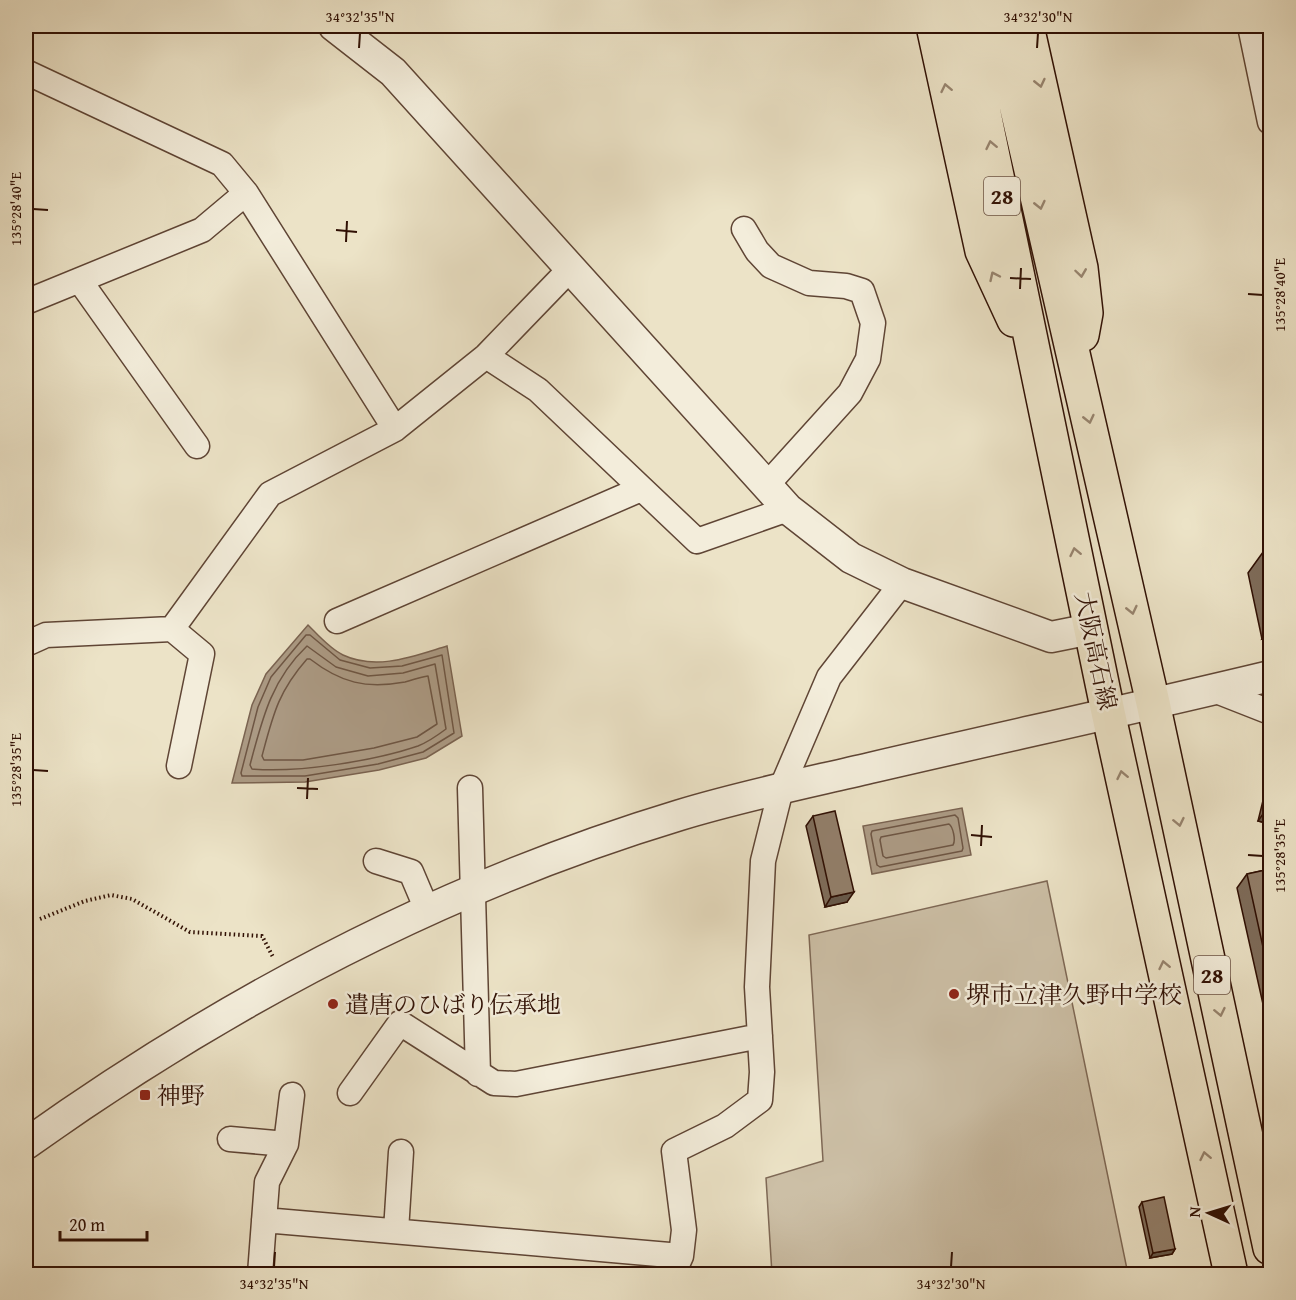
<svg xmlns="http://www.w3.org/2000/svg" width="1296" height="1300" viewBox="0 0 1296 1300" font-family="'Gentium Book Plus','Noto Serif JP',serif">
<rect width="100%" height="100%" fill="#ece3c7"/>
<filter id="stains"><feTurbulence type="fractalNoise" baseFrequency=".00333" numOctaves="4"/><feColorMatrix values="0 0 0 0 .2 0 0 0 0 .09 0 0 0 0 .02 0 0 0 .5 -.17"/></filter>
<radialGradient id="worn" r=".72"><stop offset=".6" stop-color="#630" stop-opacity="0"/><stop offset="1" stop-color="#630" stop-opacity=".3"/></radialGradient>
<path fill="#ccbfa6" stroke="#7e6855" stroke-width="1.5" d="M1047,881L1128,1274H772L766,1178L823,1161L809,935Z"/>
<path fill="#ac9b85" stroke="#7a6351" stroke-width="1.5" d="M308,625C318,635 330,649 343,655C377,671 414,656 447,646L462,736L426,758L379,770L305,782L232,783L252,705L266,674Z
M962,808L971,855L872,874L863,826Z"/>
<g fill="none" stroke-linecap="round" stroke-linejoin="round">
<path stroke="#6e5644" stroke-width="1.5" d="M306,635H310L340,660L370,668L402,666L442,655L454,733L423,752L378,764L305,776H242L241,773L258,707L271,677Z
M307,646L336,667L368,676L403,673L435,664L446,729C438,735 428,742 418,746C374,761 298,773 252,769L250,765C262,720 271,680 307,646Z
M307,659H310C341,683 366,689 405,682C413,680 420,677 428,676L437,724L417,737L374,748L303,760H264L262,756C273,715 278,692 307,659Z
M955,815L958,818L963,848L962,851L880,867L877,865L871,834L872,831Z
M949,824C953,827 956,840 953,845L886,858L883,856L880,840L881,837Z"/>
<defs>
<path id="minor" d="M1250,26L1270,122
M26,72L222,164L246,193L395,429
M744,229L757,251L771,266L809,283L846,286L862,291L873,323L868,359L850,393L766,486
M80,281L197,446
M26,302L202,230L246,193
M486,356L538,390L697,541L788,509
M337,621L641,489
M172,629L202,654L179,766
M26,644L46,635L172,629L270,494L395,429L486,356L570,269
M1214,690L1270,712
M470,788L478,1074
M376,861L411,872L428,912
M350,1093L400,1023L494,1083L516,1084L760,1036
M230,1139L286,1144
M264,1220L681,1256
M396,1231L401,1152
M260,1274L267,1182L286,1144L292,1095
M673,1274L681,1256L684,1230L674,1151L725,1126L760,1100L762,1072L757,987L763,861L781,789L829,677L902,583"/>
<path id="tertiary" d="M334,26L393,72L788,509L851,558L902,583L1051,637L1091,629
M26,1144C225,1002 445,886 680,815C742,796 806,783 870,768C1003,737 1137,708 1270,676"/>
<path id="primary" d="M933,26L982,251L1014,320
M966,26L1108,712L1231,1274
M998,26L1153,703L1270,1248
M1027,26L1081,268L1086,313L1082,335"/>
</defs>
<use href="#minor" stroke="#5f4535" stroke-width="27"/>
<use href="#tertiary" stroke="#5f4535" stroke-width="33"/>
<use href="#primary" stroke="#301004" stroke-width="36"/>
<path stroke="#301004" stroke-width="4" stroke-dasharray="1.5 3" stroke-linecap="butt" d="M40,919L85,901L111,895L132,899L190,932L262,936L273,957"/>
<use href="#minor" stroke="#f3eddb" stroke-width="24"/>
<use href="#tertiary" stroke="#f3eddb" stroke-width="30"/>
<use href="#primary" stroke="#ece3c7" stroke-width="33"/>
</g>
<path fill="#7e6c5a" stroke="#301004" stroke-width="1.5" d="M1270,547V637L1262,639L1248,573L1266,548Z
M1270,772V824L1258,821Z
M813,816L847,902L825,907L806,826Z
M1270,869V1012L1265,1013L1237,888L1247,874Z
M1142,1202L1175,1249L1172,1254L1150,1258L1139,1207Z"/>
<path fill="#66584a" stroke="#301004" stroke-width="1.5" d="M1270,626V637L1262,639Z
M1268,807L1270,808V824L1258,821Z
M854,892L847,902L825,907L831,897Z
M1270,1006V1012L1265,1013Z
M1175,1249L1172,1254L1150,1258L1153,1253Z"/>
<path fill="#927e69" stroke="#301004" stroke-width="1.5" d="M1270,547V571L1266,548Z
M1270,795V808L1268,807Z
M835,811L854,892L831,897L813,816Z
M1270,869V979L1247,874Z
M1164,1197L1175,1249L1153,1253L1142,1202Z"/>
<defs><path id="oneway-chevron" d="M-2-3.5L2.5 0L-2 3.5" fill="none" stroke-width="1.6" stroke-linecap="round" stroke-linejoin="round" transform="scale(1.5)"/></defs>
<g stroke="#97846f">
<use href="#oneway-chevron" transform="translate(1040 83) rotate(77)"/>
<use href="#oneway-chevron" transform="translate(946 88) rotate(-102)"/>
<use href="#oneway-chevron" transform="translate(991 145) rotate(-102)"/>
<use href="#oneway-chevron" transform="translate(1040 205) rotate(77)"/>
<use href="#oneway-chevron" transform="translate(1081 273) rotate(82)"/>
<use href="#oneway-chevron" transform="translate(994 276) rotate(-115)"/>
<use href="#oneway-chevron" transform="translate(1089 419) rotate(77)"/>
<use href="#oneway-chevron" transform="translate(1075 552) rotate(-102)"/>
<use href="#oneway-chevron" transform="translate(1132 610) rotate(77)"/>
<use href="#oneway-chevron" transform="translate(1122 775) rotate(-102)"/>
<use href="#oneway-chevron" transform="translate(1179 822) rotate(78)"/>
<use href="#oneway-chevron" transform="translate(1164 965) rotate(-102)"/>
<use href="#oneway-chevron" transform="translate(1220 1012) rotate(78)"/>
<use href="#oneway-chevron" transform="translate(1205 1156) rotate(-102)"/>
</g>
<path fill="none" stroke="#301004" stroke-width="2" d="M359,48L360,33M1037,48L1038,33M33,209L48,210M336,230L357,232M346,242L347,221M1010,278L1031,279M1020,289L1021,268M1248,294L1263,295M33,770L48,771M297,788L318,789M307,799L308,778M971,835L992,837M981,846L982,825M1248,855L1263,856M274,1267L275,1252M951,1267L952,1252"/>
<g fill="#8f2418" stroke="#f3eddb" stroke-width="2">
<circle cx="954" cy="994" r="6"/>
<circle cx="333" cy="1004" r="6"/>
<rect x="139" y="1089" width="12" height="12" rx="3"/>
</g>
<g text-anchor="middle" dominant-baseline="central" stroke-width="5" stroke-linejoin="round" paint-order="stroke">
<g fill="#f3eddb" stroke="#6a5244" stroke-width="1.5">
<rect x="984" y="177" width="36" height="38" rx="4.5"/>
<rect x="1194" y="956" width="36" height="38" rx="4.5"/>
</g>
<g font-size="22" font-weight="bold" fill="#301004">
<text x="1002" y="196">28</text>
<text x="1212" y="975">28</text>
</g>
<g font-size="24" fill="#301004" stroke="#f3eddb">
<text transform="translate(1096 651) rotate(78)">大阪高石線</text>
</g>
<g font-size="24" fill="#301004" stroke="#f3eddb" text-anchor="start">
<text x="966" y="994">堺市立津久野中学校</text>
<text x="345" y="1004">遣唐のひばり伝承地</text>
<text x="157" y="1095">神野</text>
</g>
</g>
<rect width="1296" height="1300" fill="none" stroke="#ece3c7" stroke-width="66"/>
<g transform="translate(1209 1213) rotate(274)" stroke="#f3eddb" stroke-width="4.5" paint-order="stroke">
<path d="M0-4.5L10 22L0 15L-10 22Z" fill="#301004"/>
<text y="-9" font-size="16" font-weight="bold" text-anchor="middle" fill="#301004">N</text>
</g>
<path d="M60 1231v9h87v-9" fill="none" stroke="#301004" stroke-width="3"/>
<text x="69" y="1231" font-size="18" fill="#301004" stroke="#f3eddb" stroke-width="4.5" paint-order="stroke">20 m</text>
<rect x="33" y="33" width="1230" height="1234" fill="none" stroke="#301004" stroke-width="2"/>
<g font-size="15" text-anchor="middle" fill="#301004">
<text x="360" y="22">34°32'35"N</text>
<text x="1038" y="22">34°32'30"N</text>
<text transform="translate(16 209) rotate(-90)" y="5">135°28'40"E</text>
<text transform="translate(1280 295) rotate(-90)" y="5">135°28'40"E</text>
<text transform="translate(16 770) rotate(-90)" y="5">135°28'35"E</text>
<text transform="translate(1280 856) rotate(-90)" y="5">135°28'35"E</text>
<text x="274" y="1289">34°32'35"N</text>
<text x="951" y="1289">34°32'30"N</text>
</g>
<rect width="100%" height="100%" filter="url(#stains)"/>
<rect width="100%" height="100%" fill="url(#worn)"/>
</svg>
